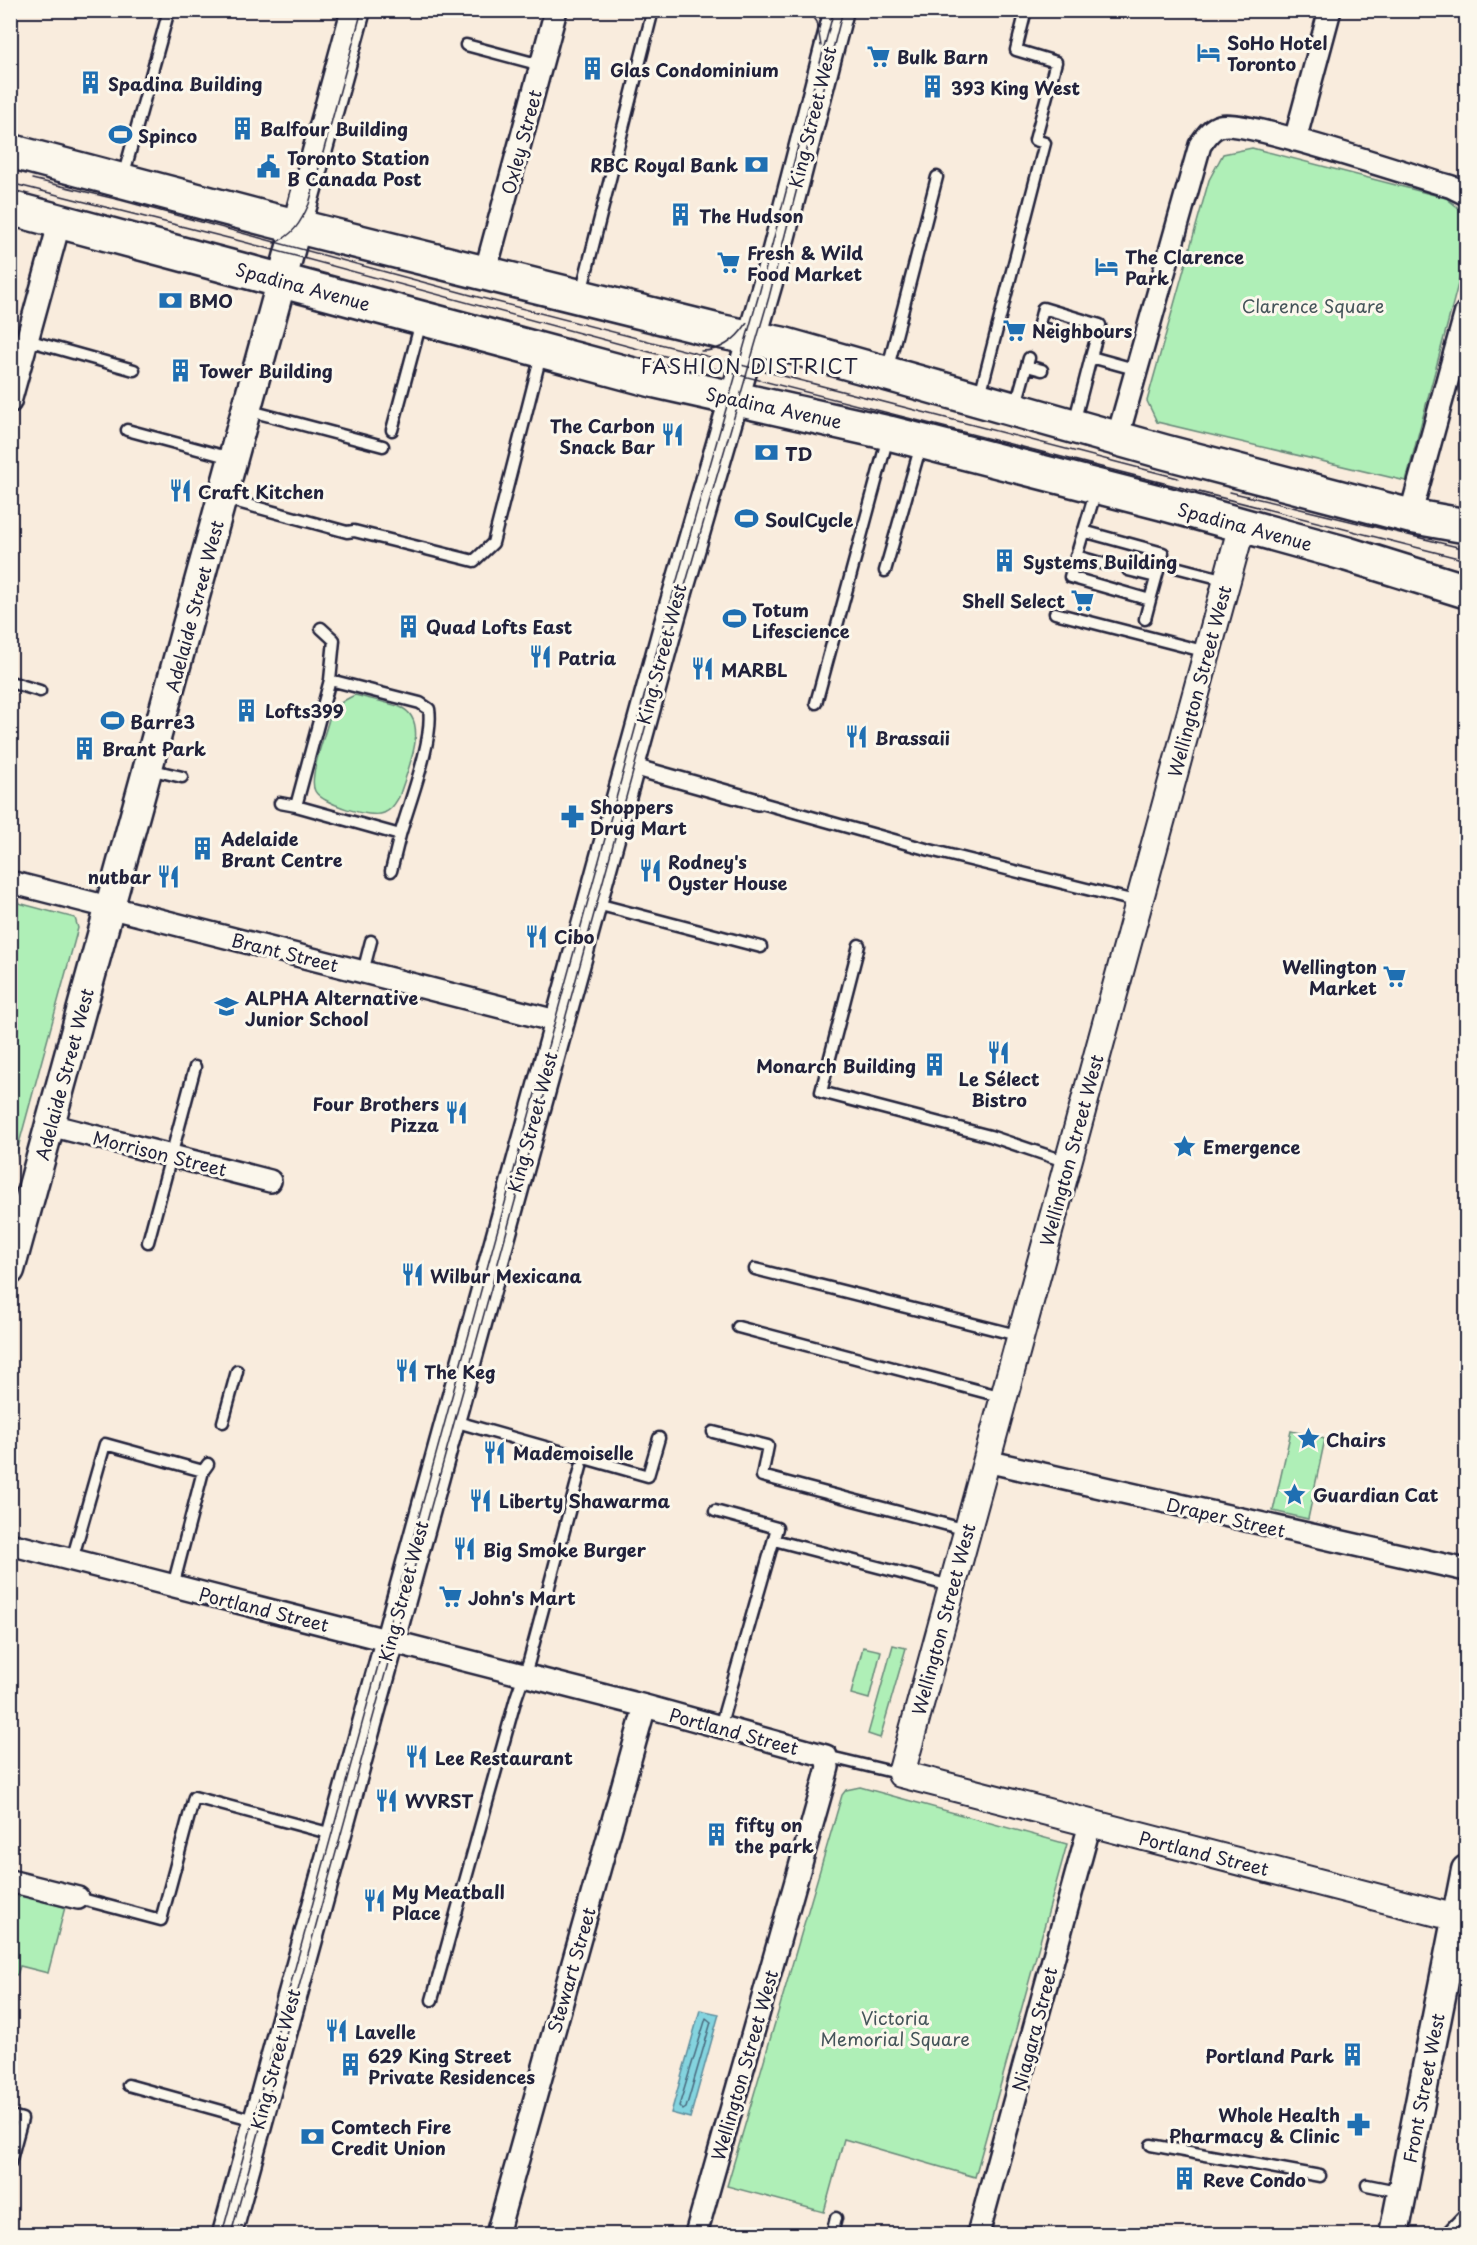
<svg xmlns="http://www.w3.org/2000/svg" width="1477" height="2245" viewBox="0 0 1477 2245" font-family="'Playpen Sans',sans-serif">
<rect width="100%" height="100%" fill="#f9ecdd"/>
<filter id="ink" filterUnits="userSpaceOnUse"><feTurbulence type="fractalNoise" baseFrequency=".0167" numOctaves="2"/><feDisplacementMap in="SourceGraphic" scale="12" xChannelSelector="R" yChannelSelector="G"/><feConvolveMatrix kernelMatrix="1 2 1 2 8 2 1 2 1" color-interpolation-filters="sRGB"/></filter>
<g filter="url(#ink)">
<path fill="#afefb7" stroke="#688879" stroke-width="1.5" d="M1252,148L1446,198L1466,214V254L1406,481L1157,422L1147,401L1209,180L1223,154Z
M355,695C369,699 386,702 400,707C432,720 406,773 399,797C395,803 392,810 384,813C371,819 322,804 315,791C308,778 325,735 329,719C334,706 342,701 355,695Z
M11,901L75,918L78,928L11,1173Z
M1291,1431L1325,1439L1308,1519L1273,1511Z
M893,1645L906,1648L880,1738L868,1734Z
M863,1647L881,1651L869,1699L851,1694Z
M860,1787L1067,1844L975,2177L844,2139L824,2212L727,2186L842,1795L846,1790Z
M11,1893L65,1907L48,1973L20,1966L17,1975L11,1974Z"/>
<path fill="#84d4df" stroke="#5d8d9d" stroke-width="1.5" d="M700,2010L719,2014L690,2118L671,2113Z"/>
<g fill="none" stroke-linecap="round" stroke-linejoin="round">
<path stroke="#49697d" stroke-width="1.5" d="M706,2018L711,2022L686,2108L683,2110L679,2106Z"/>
<defs>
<path id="service" d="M466,45L541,65
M123,177L169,10
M581,293L653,10
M1038,327L1054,331
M1037,332L1043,308L1100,325L1091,357
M27,340L134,370
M1027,366L1042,370
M887,371L937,177
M980,395L1045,143L1035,140L1056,62L1016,50L1026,10
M1015,408L1029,358
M247,410L383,446
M1074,423L1091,357L1138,370
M127,430L231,458
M392,430L421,322
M223,498L347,532L354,531L474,561L493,543L541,355
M1083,531L1163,553L1150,600L1070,577L1096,490
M1076,556L1104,564
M1160,563L1226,580
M1128,570L1156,577
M885,571L921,445
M1055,613L1207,652
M1145,619L1150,600
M10,682L40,691
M816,703L888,437
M149,769L182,777
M758,802L926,849L1139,902
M280,803L296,806L330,680L334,640L321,628
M296,806L400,835C409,803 434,740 429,709L420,703L330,680
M391,871L400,835
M593,903L761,947
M859,945L821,1092L990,1136L1067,1162
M363,972L371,941
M148,1242L195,1067
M755,1269L1021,1336
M738,1327L1003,1397
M450,1420L648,1476L659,1438
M223,1422L237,1371
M713,1432L768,1446L762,1476L967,1530
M715,1511L777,1528L720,1727
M774,1540L951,1586
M72,1560L105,1444L203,1471
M173,1586L203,1471L208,1464
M826,1756L901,1774
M194,1797L336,1835
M78,1898L161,1920L194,1797
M432,2000L516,1698L529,1661L581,1467
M128,2085L258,2121
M1151,2145L1320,2176
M10,2163L22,2119L15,2117
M1367,2185L1402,2192
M832,2234L836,2218
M1446,2234L1466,2213"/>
<path id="pedestrian" d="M630,766L758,802"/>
<path id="minor" d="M1295,140L1330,10
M485,273L556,10
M10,402L60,221
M1117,439L1200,145C1205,138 1211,128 1220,126C1243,118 1416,177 1452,187L1466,194
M1410,516L1466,312
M10,882L560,1022
M50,1125L270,1181
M986,1461L1466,1570
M10,1544L645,1706L826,1756L828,1767L824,1782L696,2234
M10,1881L78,1898
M497,2234L645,1706
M978,2234L1090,1824"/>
<path id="tertiary" d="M1242,525L901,1774L1457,1918"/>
<path id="secondary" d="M10,1270L356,10
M227,2234L671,616L775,258L839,10
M1394,2234L1466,1870"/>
<path id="primary" d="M10,151L271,220L718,331L782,344L1165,452L1410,516L1466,526
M10,208L656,381L889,433L1162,503L1347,554L1466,591"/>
</defs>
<use href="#service" stroke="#22223b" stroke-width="15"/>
<use href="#pedestrian" stroke="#22223b" stroke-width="20"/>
<use href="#minor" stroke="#22223b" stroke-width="26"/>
<use href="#tertiary" stroke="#22223b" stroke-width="30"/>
<use href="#secondary" stroke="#22223b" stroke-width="33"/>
<use href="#primary" stroke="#22223b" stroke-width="38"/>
<use href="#service" stroke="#fbf7ec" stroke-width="10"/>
<use href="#pedestrian" stroke="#fbf7ec" stroke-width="15"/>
<use href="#minor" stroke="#fbf7ec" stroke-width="21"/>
<use href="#tertiary" stroke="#fbf7ec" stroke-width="26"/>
<use href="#secondary" stroke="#fbf7ec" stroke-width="28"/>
<use href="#primary" stroke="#fbf7ec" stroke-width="33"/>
<path stroke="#22223b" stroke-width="1.5" d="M809,10L817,22L821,46
M32,179L120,200L478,297L1178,478
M10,183L244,242L657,354L1466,560
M274,243C293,236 301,222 309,204L362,10
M701,351C721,351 736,340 747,323
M1230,492L1466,549
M222,2234L651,671L759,294L834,10
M231,2234L669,641L769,297L843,10"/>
</g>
</g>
<defs>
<symbol id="hotel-bare" viewBox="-9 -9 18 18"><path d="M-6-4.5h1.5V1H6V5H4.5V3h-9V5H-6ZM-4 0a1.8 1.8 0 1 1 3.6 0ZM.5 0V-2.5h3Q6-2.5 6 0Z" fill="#1f6fb2" stroke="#fbf7ec" stroke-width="2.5" paint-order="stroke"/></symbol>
<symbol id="supermarket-bare" viewBox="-9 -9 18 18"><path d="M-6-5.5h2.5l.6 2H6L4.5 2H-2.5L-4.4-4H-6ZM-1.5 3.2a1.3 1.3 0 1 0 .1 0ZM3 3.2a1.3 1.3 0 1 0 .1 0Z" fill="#1f6fb2" stroke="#fbf7ec" stroke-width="2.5" paint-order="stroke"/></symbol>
<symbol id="building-bare" viewBox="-9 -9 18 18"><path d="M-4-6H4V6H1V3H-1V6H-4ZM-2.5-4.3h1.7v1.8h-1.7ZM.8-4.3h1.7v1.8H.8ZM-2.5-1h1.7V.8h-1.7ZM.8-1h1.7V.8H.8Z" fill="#1f6fb2" stroke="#fbf7ec" stroke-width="2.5" paint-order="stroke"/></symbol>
<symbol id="stadium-bare" viewBox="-9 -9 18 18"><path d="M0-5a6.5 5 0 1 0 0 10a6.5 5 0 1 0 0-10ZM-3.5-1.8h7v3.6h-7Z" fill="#1f6fb2" stroke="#fbf7ec" stroke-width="2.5" paint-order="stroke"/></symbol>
<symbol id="bank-bare" viewBox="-9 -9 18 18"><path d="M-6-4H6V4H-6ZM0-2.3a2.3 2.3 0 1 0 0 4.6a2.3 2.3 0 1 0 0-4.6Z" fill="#1f6fb2" stroke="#fbf7ec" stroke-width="2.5" paint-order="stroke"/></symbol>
<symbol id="civic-bare" viewBox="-9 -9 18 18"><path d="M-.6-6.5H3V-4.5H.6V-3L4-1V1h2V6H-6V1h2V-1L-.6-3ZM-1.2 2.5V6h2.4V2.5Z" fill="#1f6fb2" stroke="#fbf7ec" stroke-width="2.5" paint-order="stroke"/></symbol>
<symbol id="restaurant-bare" viewBox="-9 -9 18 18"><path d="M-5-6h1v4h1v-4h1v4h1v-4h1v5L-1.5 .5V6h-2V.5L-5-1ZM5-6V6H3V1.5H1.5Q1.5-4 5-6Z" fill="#1f6fb2" stroke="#fbf7ec" stroke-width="2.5" paint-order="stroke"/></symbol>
<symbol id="pharmacy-bare" viewBox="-9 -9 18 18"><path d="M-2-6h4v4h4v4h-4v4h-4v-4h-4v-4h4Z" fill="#1f6fb2" stroke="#fbf7ec" stroke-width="2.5" paint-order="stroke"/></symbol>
<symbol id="school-bare" viewBox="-9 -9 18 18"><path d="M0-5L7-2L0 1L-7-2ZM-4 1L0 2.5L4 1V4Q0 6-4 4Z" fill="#1f6fb2" stroke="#fbf7ec" stroke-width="2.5" paint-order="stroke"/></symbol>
<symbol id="sight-bare" viewBox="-9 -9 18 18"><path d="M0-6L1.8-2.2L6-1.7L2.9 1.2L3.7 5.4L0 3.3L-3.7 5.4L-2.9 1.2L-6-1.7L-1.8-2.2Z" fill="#1f6fb2" stroke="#fbf7ec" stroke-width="2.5" paint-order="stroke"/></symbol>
</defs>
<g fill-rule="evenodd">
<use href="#hotel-bare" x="1192" y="36" width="33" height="33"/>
<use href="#supermarket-bare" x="862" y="40" width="33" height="33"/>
<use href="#building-bare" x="576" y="52" width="33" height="33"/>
<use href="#building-bare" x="74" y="66" width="33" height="33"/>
<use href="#building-bare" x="916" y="70" width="33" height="33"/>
<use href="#building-bare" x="226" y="112" width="33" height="33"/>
<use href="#stadium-bare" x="104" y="118" width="33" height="33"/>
<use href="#bank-bare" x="740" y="148" width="33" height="33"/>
<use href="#civic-bare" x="252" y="150" width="33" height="33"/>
<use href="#building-bare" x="664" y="198" width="33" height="33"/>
<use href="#supermarket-bare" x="712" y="246" width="33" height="33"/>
<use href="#hotel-bare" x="1090" y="250" width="33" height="33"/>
<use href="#bank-bare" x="154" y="284" width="33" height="33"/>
<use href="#supermarket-bare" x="998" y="314" width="33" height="33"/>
<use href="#building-bare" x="164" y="354" width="33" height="33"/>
<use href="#restaurant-bare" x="656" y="418" width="33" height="33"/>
<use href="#bank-bare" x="750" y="436" width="33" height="33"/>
<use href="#restaurant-bare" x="164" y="474" width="33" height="33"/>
<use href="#stadium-bare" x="730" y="502" width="33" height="33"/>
<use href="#building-bare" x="988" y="544" width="33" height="33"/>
<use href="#supermarket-bare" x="1066" y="584" width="33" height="33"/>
<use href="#stadium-bare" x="718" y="602" width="33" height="33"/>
<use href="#building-bare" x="392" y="610" width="33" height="33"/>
<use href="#restaurant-bare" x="524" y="640" width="33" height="33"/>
<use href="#restaurant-bare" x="686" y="652" width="33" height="33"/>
<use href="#building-bare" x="230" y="694" width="33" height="33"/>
<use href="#stadium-bare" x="96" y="704" width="33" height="33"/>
<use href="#restaurant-bare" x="840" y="720" width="33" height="33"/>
<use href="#building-bare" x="68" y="732" width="33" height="33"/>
<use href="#pharmacy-bare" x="556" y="800" width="33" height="33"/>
<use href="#building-bare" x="186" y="832" width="33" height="33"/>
<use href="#restaurant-bare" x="634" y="854" width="33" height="33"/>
<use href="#restaurant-bare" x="152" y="860" width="33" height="33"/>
<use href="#restaurant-bare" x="520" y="920" width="33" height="33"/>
<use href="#supermarket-bare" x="1378" y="960" width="33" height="33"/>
<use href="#school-bare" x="210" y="990" width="33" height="33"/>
<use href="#restaurant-bare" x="982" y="1036" width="33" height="33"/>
<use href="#building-bare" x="918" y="1048" width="33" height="33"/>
<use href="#restaurant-bare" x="440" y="1096" width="33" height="33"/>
<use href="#sight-bare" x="1168" y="1130" width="33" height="33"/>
<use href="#restaurant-bare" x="396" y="1258" width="33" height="33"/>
<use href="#restaurant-bare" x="390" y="1354" width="33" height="33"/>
<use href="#sight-bare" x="1292" y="1422" width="33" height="33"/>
<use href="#restaurant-bare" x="478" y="1436" width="33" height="33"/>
<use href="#sight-bare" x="1278" y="1478" width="33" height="33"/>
<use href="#restaurant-bare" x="464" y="1484" width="33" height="33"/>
<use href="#restaurant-bare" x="448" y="1532" width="33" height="33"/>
<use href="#supermarket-bare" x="434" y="1580" width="33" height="33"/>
<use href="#restaurant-bare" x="400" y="1740" width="33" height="33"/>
<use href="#restaurant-bare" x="370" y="1784" width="33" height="33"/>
<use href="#building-bare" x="700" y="1818" width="33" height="33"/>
<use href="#restaurant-bare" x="358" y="1884" width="33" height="33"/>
<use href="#restaurant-bare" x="320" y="2014" width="33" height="33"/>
<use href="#building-bare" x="1336" y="2038" width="33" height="33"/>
<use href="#building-bare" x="334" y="2048" width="33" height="33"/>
<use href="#pharmacy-bare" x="1342" y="2108" width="33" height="33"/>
<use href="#bank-bare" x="296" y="2120" width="33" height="33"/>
<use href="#building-bare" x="1168" y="2162" width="33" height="33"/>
</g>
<g text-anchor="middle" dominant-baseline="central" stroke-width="6" stroke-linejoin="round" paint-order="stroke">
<g font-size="18" font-weight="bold" fill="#22223b" stroke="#fbf7ec" text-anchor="start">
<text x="1227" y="42">SoHo Hotel<tspan x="1227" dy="21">Toronto</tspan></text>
<text x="897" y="56">Bulk Barn</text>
<text x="610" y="69">Glas Condominium</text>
<text x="108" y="83">Spadina Building</text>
<text x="951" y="87">393 King West</text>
<text x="260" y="128">Balfour Building</text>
<text x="138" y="135">Spinco</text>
<text x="287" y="157">Toronto Station<tspan x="287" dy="21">B Canada Post</tspan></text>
<text x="738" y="164" text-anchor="end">RBC Royal Bank</text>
<text x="699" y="215">The Hudson</text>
<text x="747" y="252">Fresh &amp; Wild<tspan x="747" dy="21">Food Market</tspan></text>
<text x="1125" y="256">The Clarence<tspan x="1125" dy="21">Park</tspan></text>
<text x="189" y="300">BMO</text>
<text x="1032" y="330">Neighbours</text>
<text x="199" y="370">Tower Building</text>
<text x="655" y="425" text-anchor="end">The Carbon<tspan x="655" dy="21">Snack Bar</tspan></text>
<text x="785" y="453">TD</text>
<text x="198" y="491">Craft Kitchen</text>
<text x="765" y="519">SoulCycle</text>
<text x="1023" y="561">Systems Building</text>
<text x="1065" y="600" text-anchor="end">Shell Select</text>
<text x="752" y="609">Totum<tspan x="752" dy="21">Lifescience</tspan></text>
<text x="426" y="626">Quad Lofts East</text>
<text x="558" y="657">Patria</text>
<text x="721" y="669">MARBL</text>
<text x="265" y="710">Lofts399</text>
<text x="130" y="721">Barre3</text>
<text x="875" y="737">Brassaii</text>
<text x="102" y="748">Brant Park</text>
<text x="590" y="806">Shoppers<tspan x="590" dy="21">Drug Mart</tspan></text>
<text x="221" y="838">Adelaide<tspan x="221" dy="21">Brant Centre</tspan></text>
<text x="668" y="861">Rodney's<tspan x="668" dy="21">Oyster House</tspan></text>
<text x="151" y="876" text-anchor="end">nutbar</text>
<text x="554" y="936">Cibo</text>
<text x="1377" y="966" text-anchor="end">Wellington<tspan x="1377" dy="21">Market</tspan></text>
<text x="245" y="997">ALPHA Alternative<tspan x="245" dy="21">Junior School</tspan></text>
<text x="916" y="1065" text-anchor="end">Monarch Building</text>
<text x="999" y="1078" text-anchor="middle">Le Sélect<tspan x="999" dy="21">Bistro</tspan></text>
<text x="439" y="1103" text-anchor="end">Four Brothers<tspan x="439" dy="21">Pizza</tspan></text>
<text x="1203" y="1146">Emergence</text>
<text x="430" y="1275">Wilbur Mexicana</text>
<text x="424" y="1371">The Keg</text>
<text x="1326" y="1439">Chairs</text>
<text x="513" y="1452">Mademoiselle</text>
<text x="1313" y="1494">Guardian Cat</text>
<text x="499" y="1500">Liberty Shawarma</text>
<text x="483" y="1549">Big Smoke Burger</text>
<text x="468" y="1597">John's Mart</text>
<text x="435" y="1757">Lee Restaurant</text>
<text x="405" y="1800">WVRST</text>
<text x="735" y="1824">fifty on<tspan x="735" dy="21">the park</tspan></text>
<text x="392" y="1891">My Meatball<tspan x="392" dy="21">Place</tspan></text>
<text x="355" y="2031">Lavelle</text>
<text x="368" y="2055">629 King Street<tspan x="368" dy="21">Private Residences</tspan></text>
<text x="1334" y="2055" text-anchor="end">Portland Park</text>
<text x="1340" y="2114" text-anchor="end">Whole Health<tspan x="1340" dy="21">Pharmacy &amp; Clinic</tspan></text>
<text x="331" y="2126">Comtech Fire<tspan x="331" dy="21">Credit Union</tspan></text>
<text x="1203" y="2179">Reve Condo</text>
</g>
<g font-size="18" fill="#22223b" stroke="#fbf7ec">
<text transform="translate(812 117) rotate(-76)">King Street West</text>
<text transform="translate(521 142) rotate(-75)">Oxley Street</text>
<text transform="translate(303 286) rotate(15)">Spadina Avenue</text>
<text transform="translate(774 407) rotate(12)">Spadina Avenue</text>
<text transform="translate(1245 526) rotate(15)">Spadina Avenue</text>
<text transform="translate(194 606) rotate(-75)">Adelaide Street West</text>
<text transform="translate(661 654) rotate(-75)">King Street West</text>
<text transform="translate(1199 681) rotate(-75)">Wellington Street West</text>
<text transform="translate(285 952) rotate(14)">Brant Street</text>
<text transform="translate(64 1074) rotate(-75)">Adelaide Street West</text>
<text transform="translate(532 1122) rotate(-75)">King Street West</text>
<text transform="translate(1071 1150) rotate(-75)">Wellington Street West</text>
<text transform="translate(160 1153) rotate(14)">Morrison Street</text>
<text transform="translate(1226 1517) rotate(13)">Draper Street</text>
<text transform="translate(403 1591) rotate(-75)">King Street West</text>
<text transform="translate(264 1609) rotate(14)">Portland Street</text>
<text transform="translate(943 1619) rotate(-75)">Wellington Street West</text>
<text transform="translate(734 1731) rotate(15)">Portland Street</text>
<text transform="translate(1204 1853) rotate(14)">Portland Street</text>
<text transform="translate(571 1970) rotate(-74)">Stewart Street</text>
<text transform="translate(1034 2029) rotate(-75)">Niagara Street</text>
<text transform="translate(275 2059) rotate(-75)">King Street West</text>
<text transform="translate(744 2065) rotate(-74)">Wellington Street West</text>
<text transform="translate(1423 2088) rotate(-79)">Front Street West</text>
</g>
<g font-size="18" fill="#45555a" stroke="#fbf7ec">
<text x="1313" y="305">Clarence Square</text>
<text x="895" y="2017">Victoria<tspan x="895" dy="21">Memorial Square</tspan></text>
</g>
<g font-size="20" letter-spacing="1.5" fill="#22223b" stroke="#fbf7ec">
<text x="750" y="366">FASHION DISTRICT</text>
</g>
</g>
<rect width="1477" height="2245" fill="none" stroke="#fbf7ec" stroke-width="36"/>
<rect x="18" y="18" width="1441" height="2209" fill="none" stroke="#22223b" stroke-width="2" filter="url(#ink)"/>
</svg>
